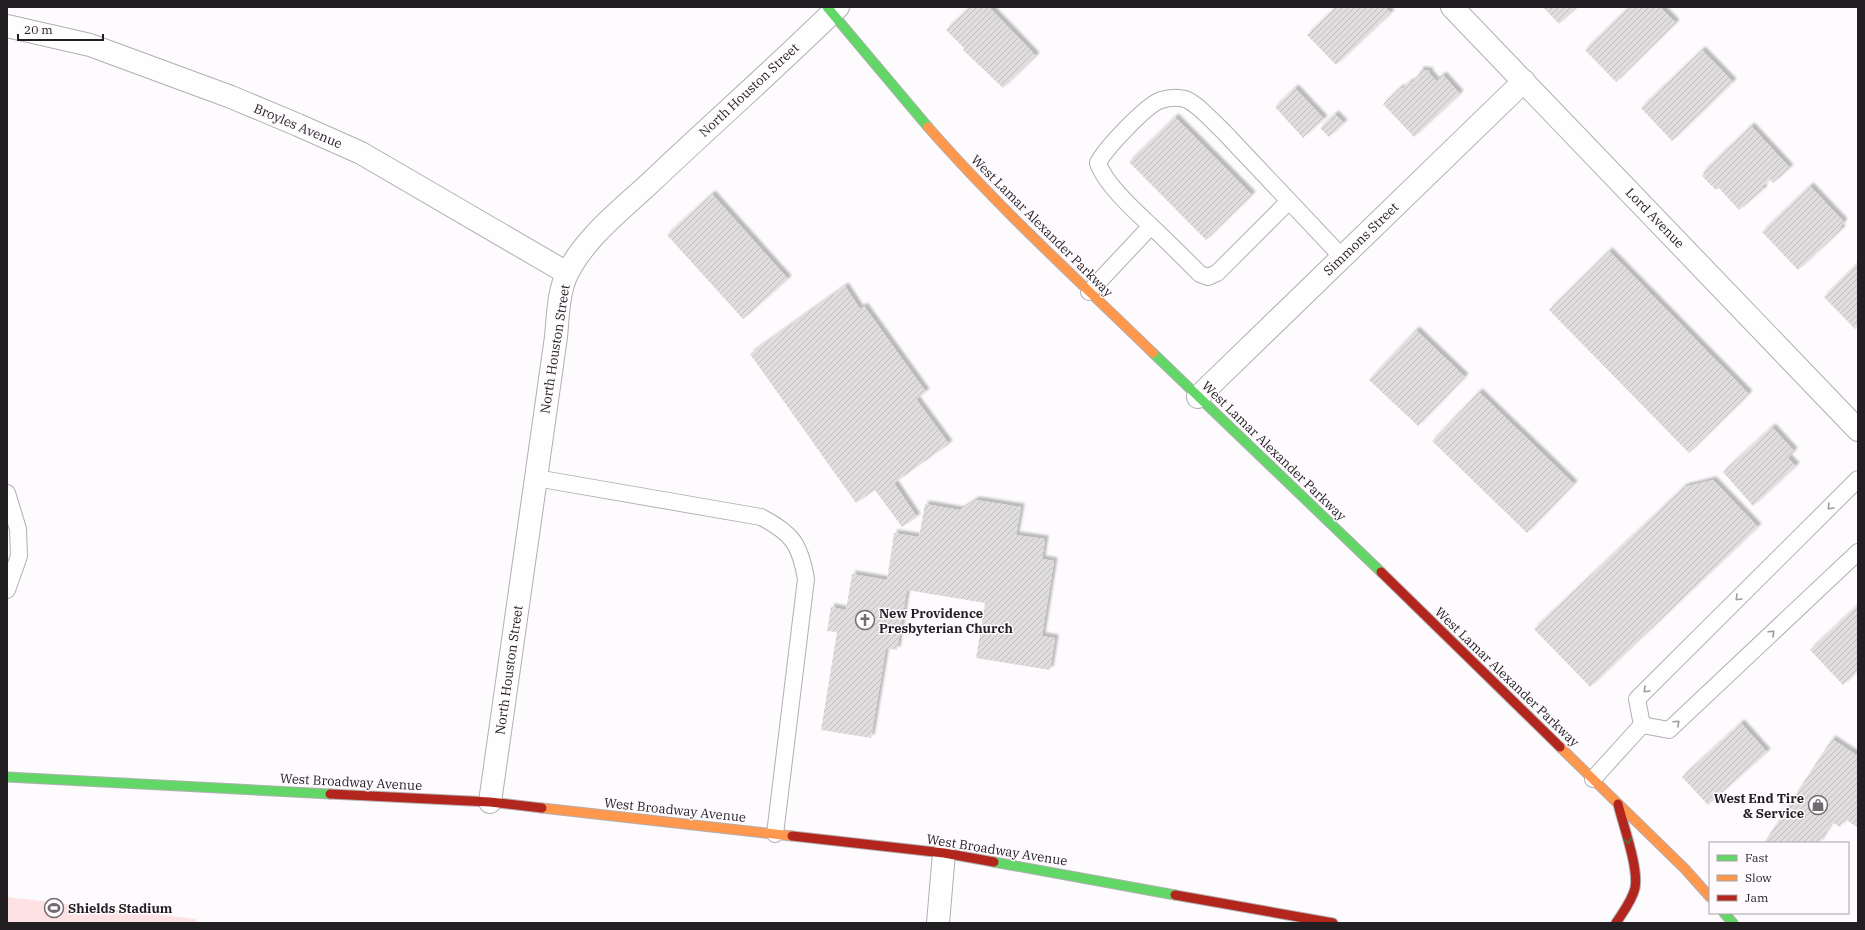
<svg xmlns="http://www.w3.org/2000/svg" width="1865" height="930" viewBox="0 0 1865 930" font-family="'IBM Plex Serif',serif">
<defs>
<pattern id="building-hatch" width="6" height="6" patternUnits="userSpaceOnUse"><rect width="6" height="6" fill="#e0dddf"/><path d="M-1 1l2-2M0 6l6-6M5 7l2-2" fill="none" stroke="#c0bdbf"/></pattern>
<filter id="shadow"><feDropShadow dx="3.5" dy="-3.5" stdDeviation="1" flood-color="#0004"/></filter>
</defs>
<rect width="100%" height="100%" fill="#fdfbfd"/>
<path fill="#fee2e3" d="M7,897L196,919V923H7Z"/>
<path fill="url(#building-hatch)" filter="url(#shadow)" d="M970,7H989L1036,56L1003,88L963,50L964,48L946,30Z
M1336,7H1385L1391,13L1336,65L1307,35Z
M1543,7H1577L1559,24Z
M1629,7H1660L1676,23L1616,82L1585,50Z
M1702,50L1733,82L1672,141L1641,108Z
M1420,70L1430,71L1429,73L1436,81L1443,75L1460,94L1414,137L1383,104L1400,88L1402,89L1410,82L1411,83L1419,75Z
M1295,88L1324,119L1303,138L1275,107Z
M1335,114L1344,123L1329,137L1320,128Z
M1175,117L1252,195L1206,240L1129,162Z
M1751,126L1790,168L1773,183L1770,179L1762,187L1764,189L1739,210L1719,188L1716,190L1702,176L1704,174L1703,172Z
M1810,186L1844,222L1840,227L1842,229L1798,270L1762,232Z
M712,194L788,279L743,319L667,235Z
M1609,251L1749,394L1689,453L1549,310Z
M1858,263V325L1855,329L1824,297Z
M845,286L860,309L864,306L926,392L916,399L949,444L894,483L917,517L902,527L875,490L856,503L750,354Z
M1416,330L1465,377L1418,426L1369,380Z
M1479,392L1574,484L1527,533L1432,441Z
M1772,427L1794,451L1788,458L1796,466L1753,506L1723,472Z
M1713,480L1758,527L1590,687L1534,629L1684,487Z
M976,500L1021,507L1016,535L1045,539L1042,559L1054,561L1042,636L1055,638L1050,670L976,658L985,603L907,590L897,650L886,648L871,738L821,730L837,632L827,631L831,607L846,610L852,574L887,580L894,533L919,537L925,504L960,510Z
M1858,605V670L1843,685L1810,650Z
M1741,723L1767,752L1708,805L1682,777Z
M1832,739L1858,756V828L1845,819L1840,827L1832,822L1819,843H1764Z"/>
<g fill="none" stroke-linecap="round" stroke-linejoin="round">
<defs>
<path id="lane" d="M1289,201L1217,273L1208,277L1200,274C1184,258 1168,242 1151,226C1135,211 1105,184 1098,163C1105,149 1146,105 1161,100C1168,98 1178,97 1185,99C1197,103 1213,122 1223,131L1342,257
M1089,292L1151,226
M536,478L761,517C792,533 800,544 806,579L775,834
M7,493L18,529L19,556L7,590
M1642,725L1637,699L1858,479
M1642,725L1669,730L1858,552
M1593,779L1642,725"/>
<path id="street" d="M1452,7L1858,430
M7,26L90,45L231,97L298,125L361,153L567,273
M1198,397L1524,81
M490,802L556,337C558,317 558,291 568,272C586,237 621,210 650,183C712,124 777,67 838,7
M938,923L944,853"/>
<path id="fast" d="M827,7L928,127
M1153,353L1381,572
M7,777L330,794
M994,862L1175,895
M1724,913L1733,923"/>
<path id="slow" d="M928,127C998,207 1077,279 1153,353
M1560,747L1685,869L1710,897
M542,808L792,836"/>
<path id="jam" d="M1381,572L1560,747
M330,794L490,802L542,808
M792,836L944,853L994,862
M1175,895L1333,923
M1616,923C1623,912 1632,901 1635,888C1639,868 1623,825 1618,804"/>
</defs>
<use href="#lane" stroke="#b1afb1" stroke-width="18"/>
<use href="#street" stroke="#b1afb1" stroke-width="24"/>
<use href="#fast" stroke="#b1afb1" stroke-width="11"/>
<use href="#slow" stroke="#b1afb1" stroke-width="11"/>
<use href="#jam" stroke="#b1afb1" stroke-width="11"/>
<use href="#lane" stroke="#fffeff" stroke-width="16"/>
<use href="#street" stroke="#fffeff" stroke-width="22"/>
<use href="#fast" stroke="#63d668" stroke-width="9"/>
<use href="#slow" stroke="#ff974d" stroke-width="9"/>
<use href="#jam" stroke="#b3261e" stroke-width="9"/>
</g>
<defs><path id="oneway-chevron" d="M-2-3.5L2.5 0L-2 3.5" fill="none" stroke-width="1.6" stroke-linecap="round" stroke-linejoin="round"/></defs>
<g stroke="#9b9a9c">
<use href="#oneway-chevron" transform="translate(1830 507) rotate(135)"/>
<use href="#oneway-chevron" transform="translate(1738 598) rotate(135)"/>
<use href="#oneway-chevron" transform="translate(1772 633) rotate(-43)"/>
<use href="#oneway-chevron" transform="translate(1646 690) rotate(135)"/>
<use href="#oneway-chevron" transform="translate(1677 723) rotate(-43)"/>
</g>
<use stroke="#427a45" href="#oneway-chevron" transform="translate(1628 841) rotate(75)"/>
<defs>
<symbol id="church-ring" viewBox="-11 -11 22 22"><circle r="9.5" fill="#fefafe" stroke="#6e6c6f" stroke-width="1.5"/><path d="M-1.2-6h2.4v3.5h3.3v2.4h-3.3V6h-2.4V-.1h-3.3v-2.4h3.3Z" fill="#6e6c6f"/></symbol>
<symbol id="shop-ring" viewBox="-11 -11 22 22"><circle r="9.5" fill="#fefafe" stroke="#6e6c6f" stroke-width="1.5"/><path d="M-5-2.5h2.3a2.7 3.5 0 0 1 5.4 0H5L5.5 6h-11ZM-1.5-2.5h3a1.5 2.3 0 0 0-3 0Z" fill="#6e6c6f"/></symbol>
<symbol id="stadium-ring" viewBox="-11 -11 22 22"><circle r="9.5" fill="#fefafe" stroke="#6e6c6f" stroke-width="1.5"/><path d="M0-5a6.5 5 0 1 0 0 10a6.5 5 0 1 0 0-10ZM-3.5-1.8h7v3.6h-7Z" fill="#6e6c6f"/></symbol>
</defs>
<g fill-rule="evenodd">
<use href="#church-ring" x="854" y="609" width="22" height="22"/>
<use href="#shop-ring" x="1807" y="794" width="22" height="22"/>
<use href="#stadium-ring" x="43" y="897" width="22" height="22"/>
</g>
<g text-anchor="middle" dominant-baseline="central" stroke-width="3" stroke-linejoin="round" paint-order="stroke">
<g font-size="13" fill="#211f22" stroke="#fefafe">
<text transform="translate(749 90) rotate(-43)">North Houston Street</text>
<text transform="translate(298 126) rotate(23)">Broyles Avenue</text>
<text transform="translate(1655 218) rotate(46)">Lord Avenue</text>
<text transform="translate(1042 226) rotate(45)">West Lamar Alexander Parkway</text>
<text transform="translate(1361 239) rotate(-44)">Simmons Street</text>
<text transform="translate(555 349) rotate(-81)">North Houston Street</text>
<text transform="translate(1274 451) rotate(44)">West Lamar Alexander Parkway</text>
<text transform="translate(509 670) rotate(-82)">North Houston Street</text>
<text transform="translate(1507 677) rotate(44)">West Lamar Alexander Parkway</text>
<text transform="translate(351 782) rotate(3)">West Broadway Avenue</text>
<text transform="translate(675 810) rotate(6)">West Broadway Avenue</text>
<text transform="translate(997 850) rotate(9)">West Broadway Avenue</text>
</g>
<g font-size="13" font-weight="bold" fill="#211f22" stroke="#fefafe" text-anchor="start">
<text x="879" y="613">New Providence<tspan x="879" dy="15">Presbyterian Church</tspan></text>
<text x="1804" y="798" text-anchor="end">West End Tire<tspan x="1804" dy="15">&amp; Service</tspan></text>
<text x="68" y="908">Shields Stadium</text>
</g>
</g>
<rect width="1865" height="930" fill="none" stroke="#211f22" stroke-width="16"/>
<rect x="1709" y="842" width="140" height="72" fill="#fefafe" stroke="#a6a2a6"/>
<rect x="1717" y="855" width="20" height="6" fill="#63d668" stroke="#a6a2a6"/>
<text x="1745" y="862" font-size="12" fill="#211f22">Fast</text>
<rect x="1717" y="875" width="20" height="6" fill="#ff974d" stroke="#a6a2a6"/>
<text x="1745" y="882" font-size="12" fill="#211f22">Slow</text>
<rect x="1717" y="895" width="20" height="6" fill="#b3261e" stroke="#a6a2a6"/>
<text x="1745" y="902" font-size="12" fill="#211f22">Jam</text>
<path d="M18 34v6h85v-6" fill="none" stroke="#211f22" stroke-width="2"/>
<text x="24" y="34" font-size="12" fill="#211f22" stroke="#fefafe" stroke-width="3" paint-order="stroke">20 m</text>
</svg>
